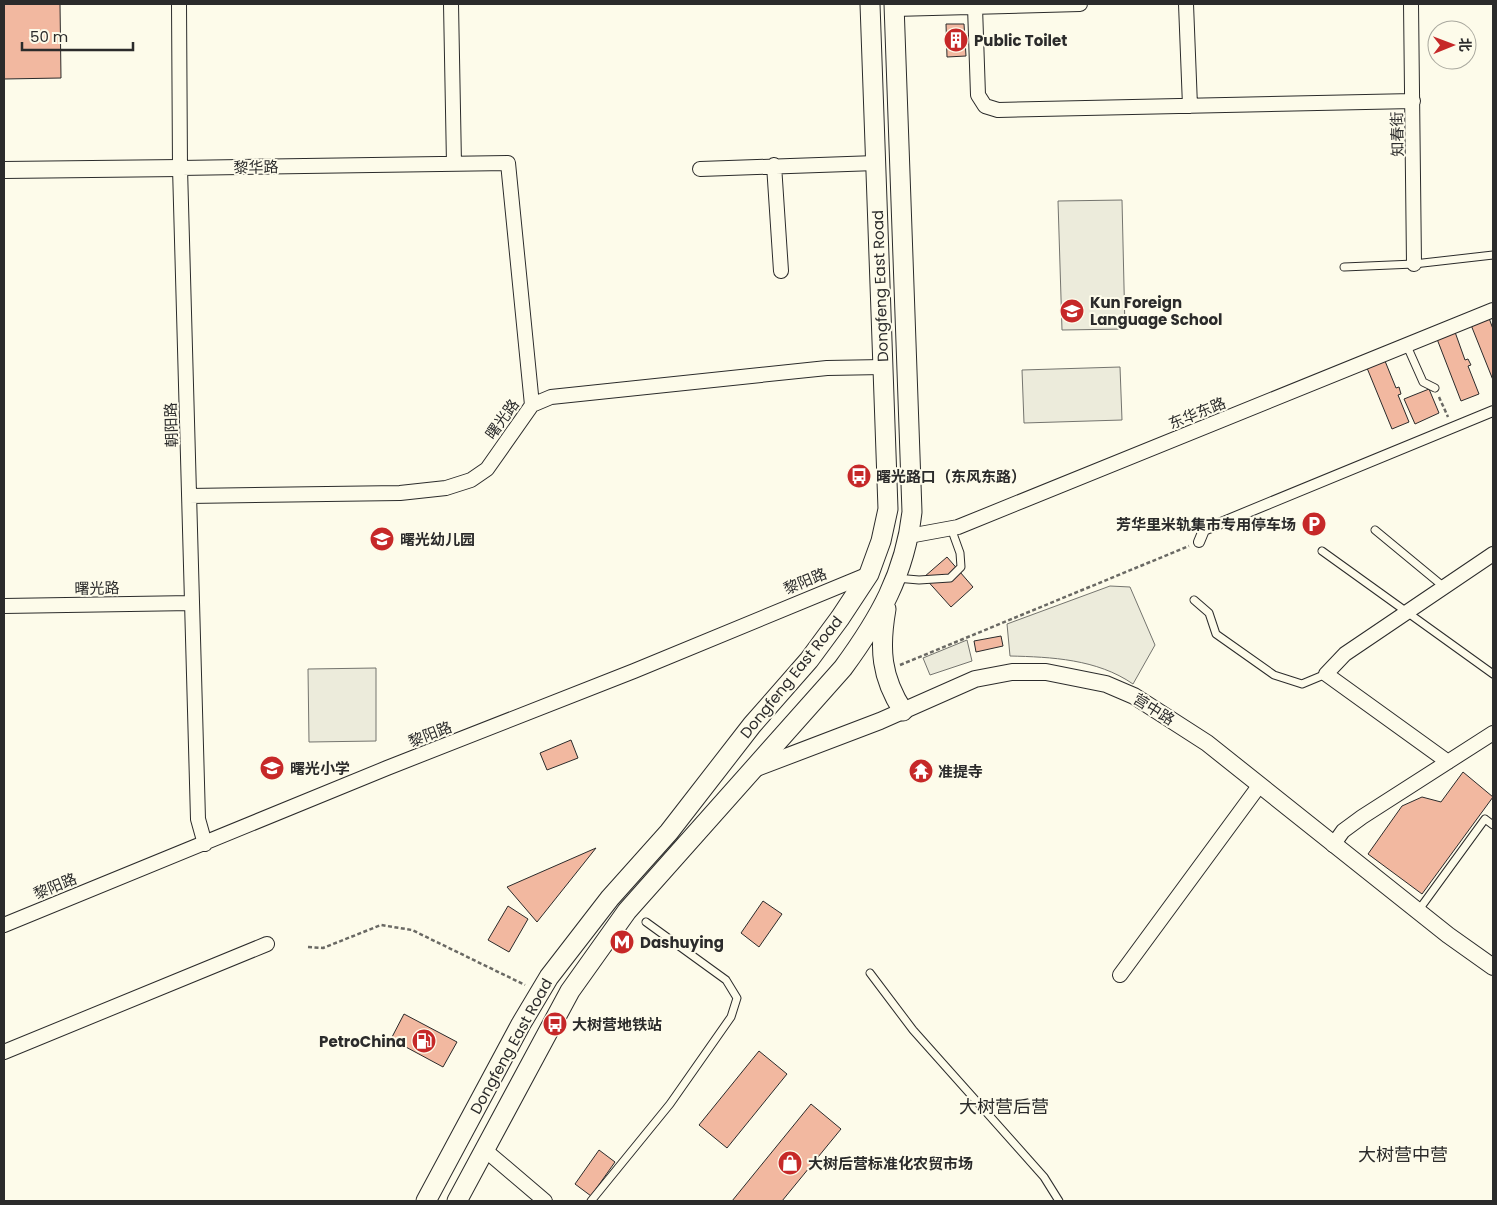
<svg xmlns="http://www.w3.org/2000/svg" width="1497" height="1205" viewBox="0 0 1497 1205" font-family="Poppins,'Noto Sans SC',sans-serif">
<rect width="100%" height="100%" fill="#fdfbea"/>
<path fill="#ecebdb" stroke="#74746e" d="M1122,200L1125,329L1062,330L1058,201Z
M1120,367L1122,420L1024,423L1022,370Z
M1110,586L1130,587L1155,645L1133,684C1097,659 1051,657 1010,656L1007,624Z
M967,640L972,661L930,675L923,658Z
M376,668V741L309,742L308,669Z"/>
<path fill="#f2b8a0" stroke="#2b2b2b" d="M4,4H60L61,78L4,79Z
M946,24H964L966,56L947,57Z
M1489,318L1493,329V380L1471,325Z
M1455,332L1465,360L1468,359L1471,365L1468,366L1479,394L1461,401L1437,339Z
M1385,361L1396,388L1399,387L1401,394L1398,395L1409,422L1392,429L1367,368Z
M1429,389L1439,413L1415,424L1404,399Z
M947,557L973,587L951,607L924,577Z
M1001,636L1003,646L976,652L974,641Z
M571,740L578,758L547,770L540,753Z
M1463,772L1493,797L1422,894L1368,854L1402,806L1422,797L1441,802Z
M596,848L537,922L507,887Z
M763,901L782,914L759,947L741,933Z
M508,906L528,919L509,952L488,940Z
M404,1014L457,1042L443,1067L391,1039Z
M759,1051L787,1074L727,1148L699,1125Z
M811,1104L841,1129L782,1201H732Z
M599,1150L615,1162L591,1196L575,1184Z"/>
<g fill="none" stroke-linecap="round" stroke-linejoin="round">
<defs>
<path id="service" d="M1344,267L1414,264L1493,255
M1407,346L1423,382L1435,388
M1375,530L1444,587
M1322,551L1493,674
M896,578L919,580L950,578L961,567L960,553L951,528
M1194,600L1209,613L1216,634L1274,675L1302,684L1326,674
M1418,911L1485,819L1493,825
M870,973L913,1030L1044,1177L1059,1201
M591,1201L670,1104L731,1017L737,998L726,980L646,922"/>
<path id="pedestrian" d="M1199,542L1204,530L1493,411"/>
<path id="minor" d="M179,4L180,168L198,819L205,844
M451,4L454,164
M1186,4L1190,106
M1411,4L1414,264
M975,7L978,95L985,106L998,110L1413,101
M894,9L1080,4
M774,165L781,271
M180,168L508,163L532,405
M700,169L876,163
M189,496L400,493L446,488L471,480L487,469L532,405L551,397L827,368L883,367
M909,536L958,527L1493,310
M4,606L192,603
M1448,762L1326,674L1345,654L1493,554
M1333,845L1343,831L1362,817L1493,733
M4,925L387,768L634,671L869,574
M1120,975L1259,786
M4,1052L267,944
M485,1150L545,1201"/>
<path id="tertiary" d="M4,170L180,168
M754,769L880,721L975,679L1012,672H1046L1106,684L1134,696L1207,743L1448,935L1493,967"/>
<path id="secondary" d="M886,609C879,649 881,677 903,711
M426,1201L521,1024L549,977L610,898L669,832L752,725L809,660L840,618L869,574L881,541L888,509L870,4
M457,1201L570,991L627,911L843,668C879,619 905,574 912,512L894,4"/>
</defs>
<use href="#service" stroke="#2b2b2b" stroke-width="9"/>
<use href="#pedestrian" stroke="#2b2b2b" stroke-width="12"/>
<use href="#minor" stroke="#2b2b2b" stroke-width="16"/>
<use href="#tertiary" stroke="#2b2b2b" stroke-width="18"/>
<use href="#secondary" stroke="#2b2b2b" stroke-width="21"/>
<path stroke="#6a6964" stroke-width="2.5" stroke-dasharray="4 2.5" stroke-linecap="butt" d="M1439,397L1448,417
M900,665L1189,546
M308,947L323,948L381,925L412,930L525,985"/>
<use href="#service" stroke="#fdfbea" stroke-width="7"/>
<use href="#pedestrian" stroke="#fdfbea" stroke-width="10"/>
<use href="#minor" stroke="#fdfbea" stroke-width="14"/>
<use href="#tertiary" stroke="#fdfbea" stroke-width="16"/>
<use href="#secondary" stroke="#fdfbea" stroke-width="19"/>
</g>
<defs>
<symbol id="building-disc" viewBox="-11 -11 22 22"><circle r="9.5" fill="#c62828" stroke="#fdfbea"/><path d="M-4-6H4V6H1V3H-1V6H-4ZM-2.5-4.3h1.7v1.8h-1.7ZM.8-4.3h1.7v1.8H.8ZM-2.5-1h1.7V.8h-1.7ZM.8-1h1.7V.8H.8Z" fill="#fff"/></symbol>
<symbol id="school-disc" viewBox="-11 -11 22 22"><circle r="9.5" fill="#c62828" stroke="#fdfbea"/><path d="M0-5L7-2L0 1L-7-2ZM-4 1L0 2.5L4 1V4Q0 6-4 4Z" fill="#fff"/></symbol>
<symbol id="bus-disc" viewBox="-11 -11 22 22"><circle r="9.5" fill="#c62828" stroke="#fdfbea"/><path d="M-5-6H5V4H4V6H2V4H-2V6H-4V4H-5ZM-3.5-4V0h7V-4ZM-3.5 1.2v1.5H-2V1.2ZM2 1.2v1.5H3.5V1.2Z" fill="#fff"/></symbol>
<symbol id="parking-disc" viewBox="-11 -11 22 22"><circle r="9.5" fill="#c62828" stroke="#fdfbea"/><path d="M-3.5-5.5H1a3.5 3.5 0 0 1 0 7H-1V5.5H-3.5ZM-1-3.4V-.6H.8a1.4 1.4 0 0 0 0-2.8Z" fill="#fff"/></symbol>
<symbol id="temple-disc" viewBox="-11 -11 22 22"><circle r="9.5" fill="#c62828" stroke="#fdfbea"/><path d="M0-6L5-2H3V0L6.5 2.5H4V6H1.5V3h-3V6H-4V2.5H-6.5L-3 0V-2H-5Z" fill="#fff"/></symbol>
<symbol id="metro-disc" viewBox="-11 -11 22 22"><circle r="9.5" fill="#c62828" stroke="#fdfbea"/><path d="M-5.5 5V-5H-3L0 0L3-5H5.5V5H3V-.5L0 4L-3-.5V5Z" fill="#fff"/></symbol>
<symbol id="fuel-disc" viewBox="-11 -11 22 22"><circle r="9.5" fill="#c62828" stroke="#fdfbea"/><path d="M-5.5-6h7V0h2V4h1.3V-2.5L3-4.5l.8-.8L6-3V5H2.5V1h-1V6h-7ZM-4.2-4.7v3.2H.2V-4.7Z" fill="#fff"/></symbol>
<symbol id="shop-disc" viewBox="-11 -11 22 22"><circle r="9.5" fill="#c62828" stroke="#fdfbea"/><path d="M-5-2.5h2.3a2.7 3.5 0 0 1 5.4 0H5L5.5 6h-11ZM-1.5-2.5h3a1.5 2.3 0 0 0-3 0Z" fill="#fff"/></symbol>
</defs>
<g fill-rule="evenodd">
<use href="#building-disc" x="942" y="26" width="28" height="28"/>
<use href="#school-disc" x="1058" y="297" width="28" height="28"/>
<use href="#bus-disc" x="845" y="462" width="28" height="28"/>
<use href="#parking-disc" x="1300" y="510" width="28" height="28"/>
<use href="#school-disc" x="368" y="525" width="28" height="28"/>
<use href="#school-disc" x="258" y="754" width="28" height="28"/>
<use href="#temple-disc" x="907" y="757" width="28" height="28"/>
<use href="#metro-disc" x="608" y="928" width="28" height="28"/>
<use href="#bus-disc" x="541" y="1010" width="28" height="28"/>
<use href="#fuel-disc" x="410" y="1027" width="28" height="28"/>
<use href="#shop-disc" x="776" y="1149" width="28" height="28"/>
</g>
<g text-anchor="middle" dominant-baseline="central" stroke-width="4" stroke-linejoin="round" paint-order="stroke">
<g font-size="15" font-weight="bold" fill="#2b2b2b" stroke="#fdfbea" text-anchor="start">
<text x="974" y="40">Public Toilet</text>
<text x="1090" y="302">Kun Foreign<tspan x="1090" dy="17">Language School</tspan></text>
<text x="876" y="476">曙光路口（东风东路）</text>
<text x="1296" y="524" text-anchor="end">芳华里米轨集市专用停车场</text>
<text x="400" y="539">曙光幼儿园</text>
<text x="290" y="768">曙光小学</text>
<text x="938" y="771">准提寺</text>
<text x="640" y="942">Dashuying</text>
<text x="572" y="1024">大树营地铁站</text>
<text x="406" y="1041" text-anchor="end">PetroChina</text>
<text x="808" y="1163">大树后营标准化农贸市场</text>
</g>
<g font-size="15" fill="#2b2b2b" stroke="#fdfbea">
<text transform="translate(1397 134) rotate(-91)">知春街</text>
<text transform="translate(256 167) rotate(-1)">黎华路</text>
<text transform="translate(880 286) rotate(-92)">Dongfeng East Road</text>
<text transform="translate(1197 413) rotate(-22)">东华东路</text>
<text transform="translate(502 419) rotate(-54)">曙光路</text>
<text transform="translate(171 425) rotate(-92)">朝阳路</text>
<text transform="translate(805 581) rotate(-22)">黎阳路</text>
<text transform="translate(97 588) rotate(-1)">曙光路</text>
<text transform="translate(791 677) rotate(-51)">Dongfeng East Road</text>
<text transform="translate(1154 709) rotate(32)">营中路</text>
<text transform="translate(430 734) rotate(-21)">黎阳路</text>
<text transform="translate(55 886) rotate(-22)">黎阳路</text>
<text transform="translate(511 1046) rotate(-61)">Dongfeng East Road</text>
</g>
<g font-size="18" fill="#2b2b2b" stroke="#fdfbea">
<text x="1004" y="1106">大树营后营</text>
<text x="1403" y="1154">大树营中营</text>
</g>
</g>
<rect width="1497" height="1205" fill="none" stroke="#2b2b2b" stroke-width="10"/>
<g transform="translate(1452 45) rotate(89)"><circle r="24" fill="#fdfbea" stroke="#a9a89e"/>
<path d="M0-4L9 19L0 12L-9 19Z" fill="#c62828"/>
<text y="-8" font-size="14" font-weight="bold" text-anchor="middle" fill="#2b2b2b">北</text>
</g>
<path d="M22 42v8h111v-8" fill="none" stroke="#2b2b2b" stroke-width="2.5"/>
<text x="30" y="42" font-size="15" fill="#2b2b2b" stroke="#fdfbea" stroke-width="4" paint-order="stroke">50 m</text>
</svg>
